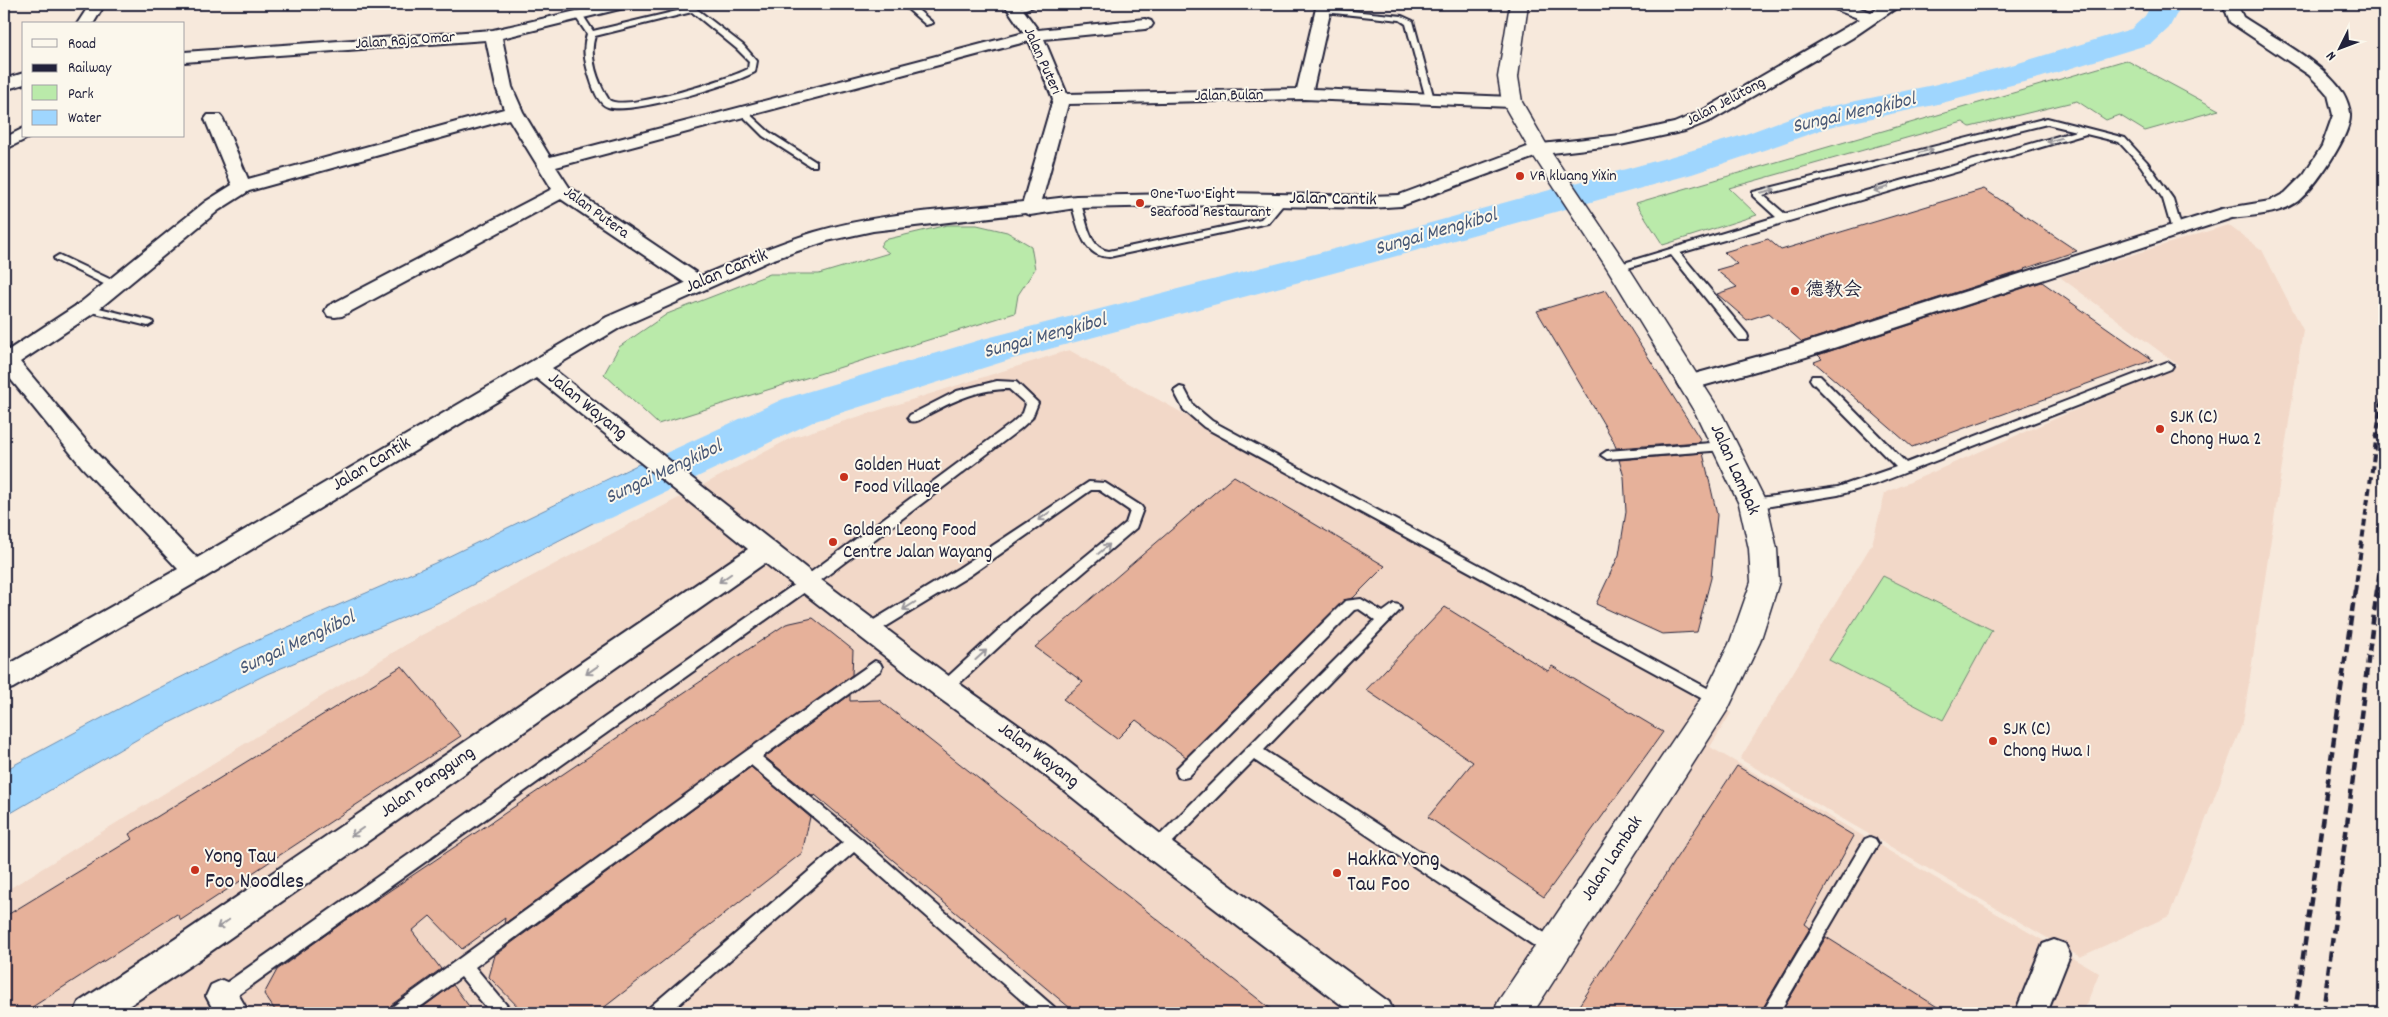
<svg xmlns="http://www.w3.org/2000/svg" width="2388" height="1017" viewBox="0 0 2388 1017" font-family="Dekko,'LXGW WenKai TC',sans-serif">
<rect width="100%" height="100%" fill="#f7e9dc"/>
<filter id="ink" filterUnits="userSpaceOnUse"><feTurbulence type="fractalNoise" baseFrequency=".02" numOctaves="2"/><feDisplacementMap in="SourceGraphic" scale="10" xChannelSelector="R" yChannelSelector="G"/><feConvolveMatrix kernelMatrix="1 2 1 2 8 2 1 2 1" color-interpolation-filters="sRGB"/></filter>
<g filter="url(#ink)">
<path fill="#f2d8c8" d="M2228,225L2262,250L2303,330L2243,722L2169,916L2080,957L1740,759L1872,544L1885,493L2178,365L2060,277Z
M1069,350L1334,497L1731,713L1710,747L2099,973L2083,1013H4V892L420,636L791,438Z"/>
<path fill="#baeaaa" stroke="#6e8672" d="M2126,60L2219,110L2145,131L2119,115L2106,120L2077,101L1970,127L1963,122L1729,188L1757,215L1663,245L1636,203Z
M947,225H977L1007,232L1031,246L1035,269L1018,295L1015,313L658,424L604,374L619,347L667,314L770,274H819L889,253L880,246L884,240Z
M1883,576L1992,630L1943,720L1829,660Z"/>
<path fill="#9fd6fe" stroke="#6d8eb0" d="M639,464L663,487L435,604L267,674L143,736L4,817V771L14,765L141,697L240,648L435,563Z"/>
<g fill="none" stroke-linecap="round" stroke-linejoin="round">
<path fill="#9fd6fe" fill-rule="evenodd" d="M2152,4H2182L2169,28L2153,43L2039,78L1934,105L1829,127L1767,149L1692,174L1393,257L1012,359L815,421L611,518L594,523L577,518L570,506L577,494L783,399L983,339L1365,241L1666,158L1743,135L1808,111L1933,85L2015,64L2131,29L2145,16Z"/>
</g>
<path fill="#e6b19a" stroke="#22223b" d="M1984,189L2077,251L2024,269L2025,270L1802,342L1769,313L1747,320L1717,294L1737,287L1716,270L1737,264L1724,252L1768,239L1781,250Z
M2042,282L2153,360L1912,447L1814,362L1822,359L1818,355Z
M1606,290L1700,439V442L1616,448L1613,440L1537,311Z
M1703,453L1717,515L1711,578L1697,632L1662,634L1596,604L1619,555L1626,512L1624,477L1619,460Z
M1234,476L1385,566L1353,598L1344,600L1186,757L1136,720L1117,739L1063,699L1083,682L1035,647Z
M1445,607L1548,671L1552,666L1663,732L1544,897L1428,817L1473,762L1366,690Z
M813,618L853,650L852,675L504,924L505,918L462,949L430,916L412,931L441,969L391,1005L388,1013H277L264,994L277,970L349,918L786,624Z
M402,666L461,736L181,920L177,914L23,1013H4V917L132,839L129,834Z
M850,695V701L879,700L1276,1013H1076L815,795L814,797L765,757Z
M1737,766L1854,836L1805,924L1810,928L1760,1013H1574Z
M751,767L810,817L802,853L597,1013H524L489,977L495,955Z
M1826,937L1947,1013H1781Z
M453,985L474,1013H415Z"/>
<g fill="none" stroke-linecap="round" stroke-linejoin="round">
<defs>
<path id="lane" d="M902,4H911L933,23L926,25Z
M1029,4H1040L1017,12L1013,10Z
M694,7L743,45L757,61L755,72C732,85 631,115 608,107C597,104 592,84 589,75C585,61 582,49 587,34L575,16L576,14H582L593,31ZM692,12L737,49L749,61L748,69C729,79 625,112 609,100C598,83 588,56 595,36Z
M1321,8L1402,16L1413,21L1434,99L1433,101L1426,99L1406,24L1400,20L1324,12H1321Z
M744,109L769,132L816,162V166H810L763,136L741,114V110Z
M2047,118L2125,138L2147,162L2173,199L2182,230L2181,232H2173L2172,230L2163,199L2141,166L2119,142L2086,134L1680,253L1747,334L1748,337L1747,340H1739L1671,255L1618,271L1613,268L1614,266L1776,217L1753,196V192ZM2047,124L2076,131L1785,214L1763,195Z
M1282,197L1287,200L1268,223L1109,257C1082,257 1077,223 1071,202L1076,199L1079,200C1087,215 1087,249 1109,251L1261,219L1279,198Z
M59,255L120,284L121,286L116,289L112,288L55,260L54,258Z
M87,305L152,321L153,323L148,326L83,310L82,308L83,306Z
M2167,362L2173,366L2171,369L1876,484L1838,495L1753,509L1747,504L1753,499L1838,487L1896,467L1812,382L1810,379L1812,376H1820L1906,463Z
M997,381L1016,382L1038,403L1032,418L1020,429L812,587L228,1002L222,1004L216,1002L214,996L216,990L802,579L1012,423L1023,413L1026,404L1009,389C980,389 957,399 931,413C924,417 918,423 910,421L908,418L910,415L957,391Z
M1180,387L1184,388L1193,405L1212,421L1722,696L1724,700L1722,704L1717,706L1712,704L1204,427L1184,410L1174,391Z
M1724,442L1730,446L1724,450L1607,459L1601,455L1607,451Z
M1089,482L1105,483L1141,506L1143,509L1136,528L1030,618L950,692L945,694L940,692L938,688L940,684L1020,610L1126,523L1130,511L1099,490H1091L969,576L874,634L869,635L864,634L862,630L864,626L959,568Z
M1361,599L1383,612L1394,604L1399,605L1401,609L1264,750L1560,943L1562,949L1560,955L1554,957L1548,955L1254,760L1162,853L1157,855L1152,853L1149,848L1152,843L1375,620L1359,609L1354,610L1188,777L1183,778L1178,777L1176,772L1178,767L1345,601Z
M875,661L880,663L882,667L880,671L762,757L859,837L1054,1007L1056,1013H1036L854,852L669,1013H648L650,1007L843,842L751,765L475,967L508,1007L510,1013H491L461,977L412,1013H390L392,1007L745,752Z
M1870,837L1875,839L1878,844L1875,849L1779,1013H1762L1865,839Z"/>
<path id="street" d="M90,4H105L93,24H77Z
M607,4H631L628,7L502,38L512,87L523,112L550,157L1024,33L1004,4H1019L1038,30L1145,19L1151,21L1153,24L1151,27L1145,29L1044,39L1067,94L1297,89L1317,4H1332L1313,89L1512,97L1518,98L1520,102L1518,106L1512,107L1304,99L1068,104L1042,200L1076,196L1226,193L1370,196L1399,195L1533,145L1620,135L1674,123L1700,112L1860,19L1829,7L1827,4H1848L1871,12L1884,4H1902L1852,38L1712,120L1685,131L1620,145L1543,154L1401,206L1370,208L1226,205L1076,208L1030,215L1025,213L873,231L827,241L771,260L621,327L552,368L816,576L954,680L1052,749L1167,839L1389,1002L1394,1013H1352L1147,857L1032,765L936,696L765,563L197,961L118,1013H74L79,1002L175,939L748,549L536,378L204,578L13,688L4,691V667L178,569L82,467L4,371V353L80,303L205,202L232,185L205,119L208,115H220L223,119L248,179L504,109L496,87L486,40L184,62V52L493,30ZM1029,41L1053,99L1023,202C954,210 881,212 815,232C776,244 739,260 701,276L569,187L556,167ZM509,119L552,189L328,306L325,311L328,316L335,317L342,316L561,199L685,283L607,317L197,558L98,455L20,362L94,313L219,210L249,191Z
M2223,4H2237L2243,17C2274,38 2322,61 2343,93C2346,98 2350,108 2350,114C2352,134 2314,189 2298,201C2279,215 2254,215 2232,218L1806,357L1688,390L1680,388L1677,383L1680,378L1792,347L2222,209L2270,201L2285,193L2304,174L2322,146L2333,115L2328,95L2322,88L2309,75L2230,22Z
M24,73V84L4,90V79Z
M24,128V136L30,137L4,150V138Z
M2054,940L2065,944L2070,955L2047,1013H2015L2043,944Z
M222,980L233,985L249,1013H215L206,996L211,985Z"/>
<path id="secondary" d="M1510,4H1528L1518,77L1522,102L1549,149L1629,268L1722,414L1767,504L1777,549L1779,582L1760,642L1728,709L1533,1013H1493L1499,1000L1706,691L1730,642L1751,582L1749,549L1739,504L1696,414L1607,268L1529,149L1502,102L1498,77Z"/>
</defs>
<use href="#lane" stroke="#22223b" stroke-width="4"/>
<use href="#street" stroke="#22223b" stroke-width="4"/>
<use href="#secondary" stroke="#22223b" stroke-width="3"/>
<use href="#lane" fill="#fbf7ec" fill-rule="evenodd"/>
<use href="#street" fill="#fbf7ec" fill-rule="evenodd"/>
<use href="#secondary" fill="#fbf7ec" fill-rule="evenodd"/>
<path stroke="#22223b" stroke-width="4" stroke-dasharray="7 4" stroke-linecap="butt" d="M2355,592L2384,383
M2377,592L2384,533"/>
<path stroke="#22223b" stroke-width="4.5" stroke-dasharray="9 4.5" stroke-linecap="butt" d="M2295,1013L2355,590
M2323,1013L2377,590"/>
</g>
<defs><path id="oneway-shaft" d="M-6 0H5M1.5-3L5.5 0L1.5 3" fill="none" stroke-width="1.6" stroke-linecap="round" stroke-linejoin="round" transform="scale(1.25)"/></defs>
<g stroke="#99979c">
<use href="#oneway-shaft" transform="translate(2054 140) rotate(164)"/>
<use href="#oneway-shaft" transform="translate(1926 151) rotate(-14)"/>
<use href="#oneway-shaft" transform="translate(1881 189) rotate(164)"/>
<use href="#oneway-shaft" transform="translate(1768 191) rotate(-14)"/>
<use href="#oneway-shaft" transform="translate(1044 516) rotate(145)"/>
<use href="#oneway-shaft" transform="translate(1104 549) rotate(-40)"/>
<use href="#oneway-shaft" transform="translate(725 578) rotate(145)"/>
<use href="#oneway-shaft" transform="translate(909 606) rotate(148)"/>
<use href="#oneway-shaft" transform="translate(981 655) rotate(-42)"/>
<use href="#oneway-shaft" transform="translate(592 670) rotate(145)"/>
<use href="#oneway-shaft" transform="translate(357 832) rotate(145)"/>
<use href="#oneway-shaft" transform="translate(223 924) rotate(145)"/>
</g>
</g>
<g fill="#c8321e" stroke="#fbf7ec" stroke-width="2">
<circle cx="1520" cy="176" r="5"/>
<circle cx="1140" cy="203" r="5"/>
<circle cx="1795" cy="291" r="5"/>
<circle cx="2160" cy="429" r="5"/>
<circle cx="844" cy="477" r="5"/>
<circle cx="833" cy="542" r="5"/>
<circle cx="1993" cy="741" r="5"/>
<circle cx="195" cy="870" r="5"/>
<circle cx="1337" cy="873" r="5"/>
</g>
<g text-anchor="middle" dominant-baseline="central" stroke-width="4" stroke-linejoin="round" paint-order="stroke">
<g font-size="16" fill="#22223b" stroke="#fbf7ec">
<text transform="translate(405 41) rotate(-4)">Jalan Raja Omar</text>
<text transform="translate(1042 61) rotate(66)">Jalan Puteri</text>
<text transform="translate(1229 96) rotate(-1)">Jalan Bulan</text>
<text transform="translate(1726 102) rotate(-28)">Jalan Jelutong</text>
<text transform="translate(596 213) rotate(36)">Jalan Putera</text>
</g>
<g font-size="16" fill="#22223b" stroke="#fbf7ec" text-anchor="start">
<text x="1530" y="176">VR kluang YiXin</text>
<text x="1150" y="194">One Two Eight<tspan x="1150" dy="18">Seafood Restaurant</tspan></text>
</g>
<g font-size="19" fill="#22223b" stroke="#fbf7ec">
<text transform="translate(1333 200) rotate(1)">Jalan Cantik</text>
<text transform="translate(727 272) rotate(-23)">Jalan Cantik</text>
<text transform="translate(587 407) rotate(39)">Jalan Wayang</text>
<text transform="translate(372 465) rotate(-31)">Jalan Cantik</text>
<text transform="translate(1734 470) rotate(66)">Jalan Lambak</text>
<text transform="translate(1038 756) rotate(37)">Jalan Wayang</text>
<text transform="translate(428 783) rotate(-35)">Jalan Panggung</text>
<text transform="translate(1613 859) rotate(-57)">Jalan Lambak</text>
</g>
<g font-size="19" fill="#22223b" stroke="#fbf7ec" text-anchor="start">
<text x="1805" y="291">德教会</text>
<text x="2170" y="418">SJK (C)<tspan x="2170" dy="22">Chong Hwa 2</tspan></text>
<text x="854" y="466">Golden Huat<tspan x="854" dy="22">Food Village</tspan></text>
<text x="843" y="531">Golden Leong Food<tspan x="843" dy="22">Centre Jalan Wayang</tspan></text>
<text x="2003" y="730">SJK (C)<tspan x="2003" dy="22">Chong Hwa 1</tspan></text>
</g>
<g font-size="20" font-style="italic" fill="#485876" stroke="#fbf7ec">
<text transform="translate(1854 114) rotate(-13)">Sungai Mengkibol</text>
<text transform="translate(1436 233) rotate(-16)">Sungai Mengkibol</text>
<text transform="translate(1045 337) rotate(-15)">Sungai Mengkibol</text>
<text transform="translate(664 473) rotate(-25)">Sungai Mengkibol</text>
<text transform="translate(297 644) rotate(-25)">Sungai Mengkibol</text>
</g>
<g font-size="22" fill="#22223b" stroke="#fbf7ec" text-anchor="start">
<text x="205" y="857">Yong Tau<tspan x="205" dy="25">Foo Noodles</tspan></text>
<text x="1347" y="860">Hakka Yong<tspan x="1347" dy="25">Tau Foo</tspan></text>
</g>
</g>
<rect width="2388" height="1017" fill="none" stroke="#fbf7ec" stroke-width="20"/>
<rect x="10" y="10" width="2368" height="997" fill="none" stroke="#22223b" stroke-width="2" filter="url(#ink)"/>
<rect x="22" y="22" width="162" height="115" fill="#fbf7ec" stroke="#a4a2a5"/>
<rect x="32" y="39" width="25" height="8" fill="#fbf7ec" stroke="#a4a2a5"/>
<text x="68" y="48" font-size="15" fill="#22223b">Road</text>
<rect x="32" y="64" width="25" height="8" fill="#22223b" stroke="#a4a2a5"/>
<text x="68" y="72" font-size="15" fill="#22223b">Railway</text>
<rect x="32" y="85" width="25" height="15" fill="#baeaaa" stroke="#a4a2a5"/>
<text x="68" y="98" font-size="15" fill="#22223b">Park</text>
<rect x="32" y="110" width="25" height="15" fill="#9fd6fe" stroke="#a4a2a5"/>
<text x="68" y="122" font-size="15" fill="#22223b">Water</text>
<g transform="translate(2340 48) rotate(228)" stroke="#fbf7ec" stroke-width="4" paint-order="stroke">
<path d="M0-4L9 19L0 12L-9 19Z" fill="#22223b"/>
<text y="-8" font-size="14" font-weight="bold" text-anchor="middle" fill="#22223b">N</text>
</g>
</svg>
